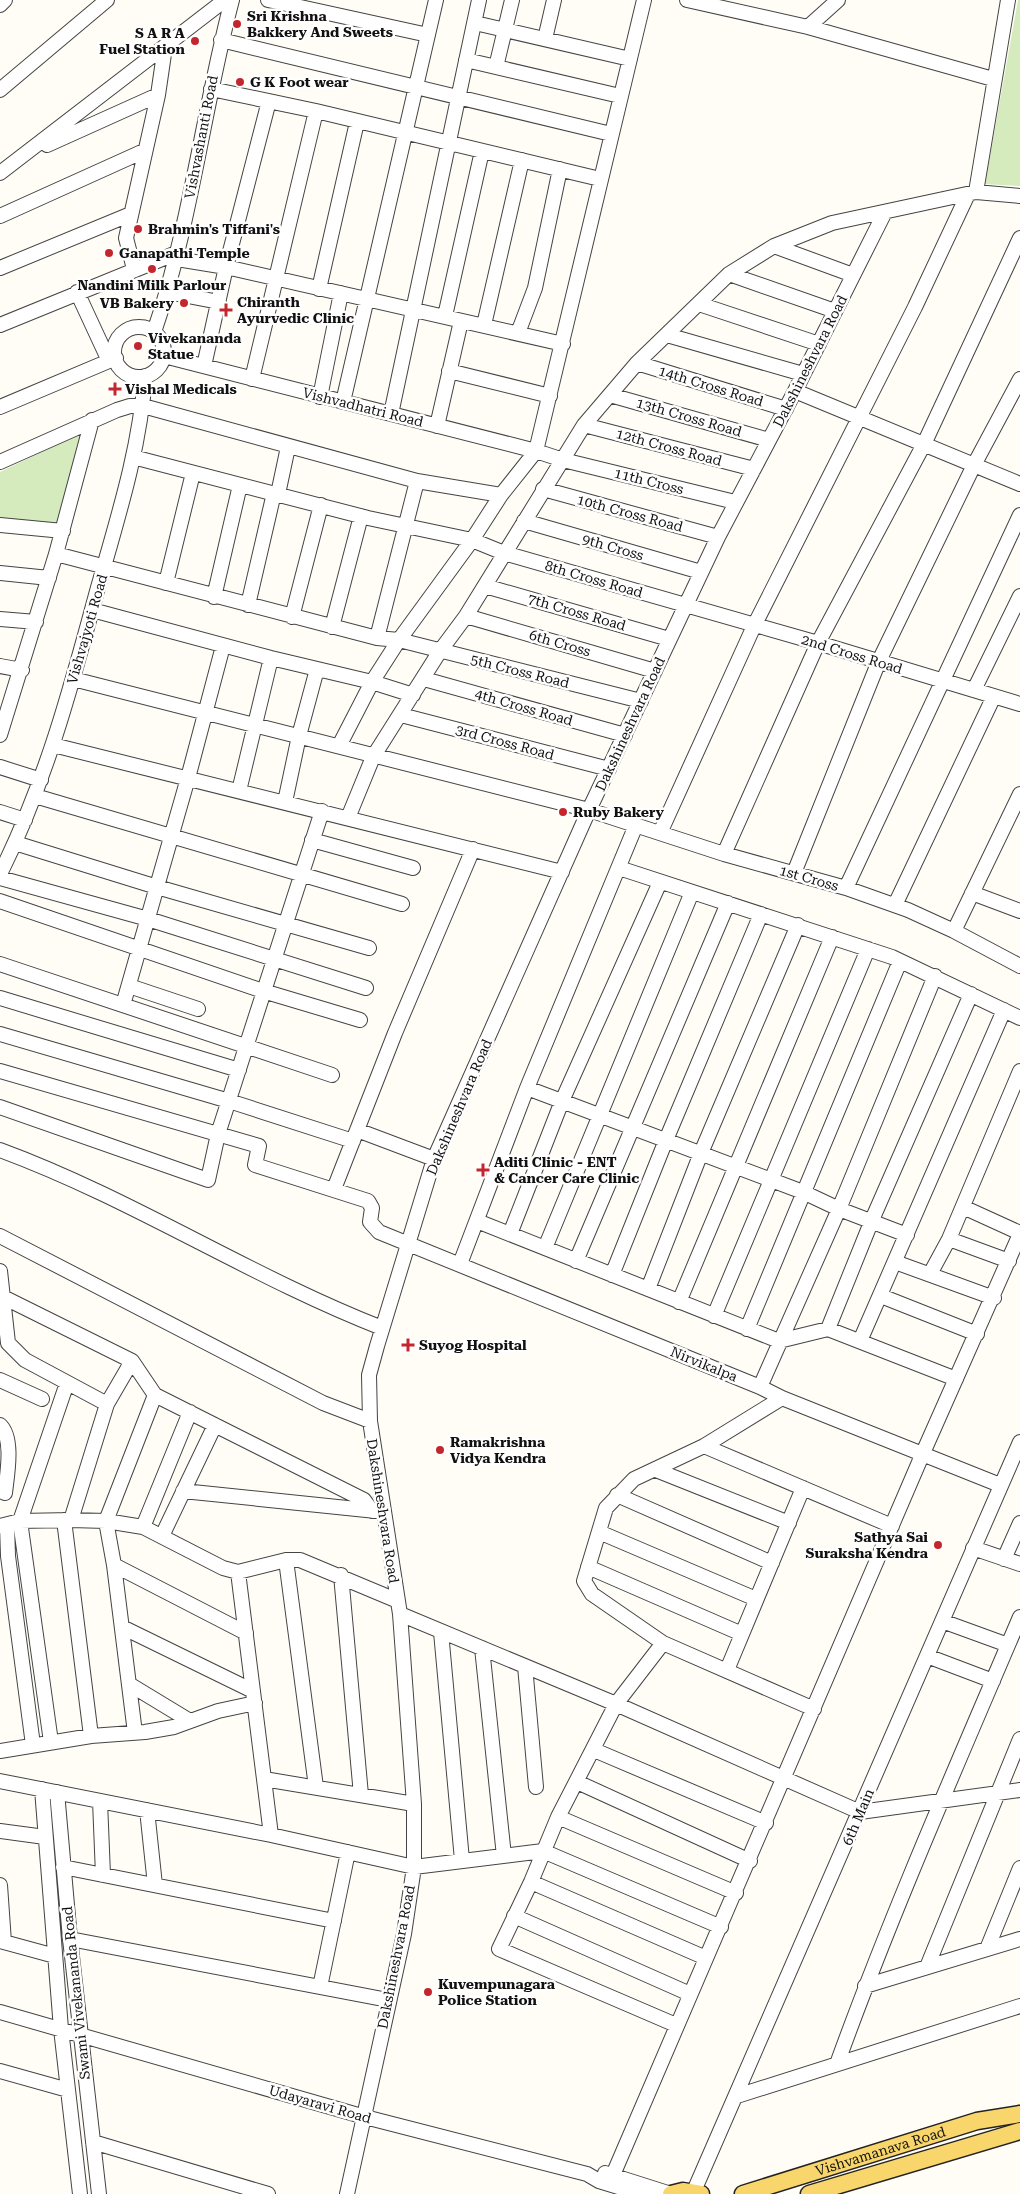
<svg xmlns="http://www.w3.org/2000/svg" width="1020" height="2194" viewBox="0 0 1020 2194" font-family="'Roboto Serif',serif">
<rect width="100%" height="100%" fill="#fffdf5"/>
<path fill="#d5ebbd" d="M1018,0H1020V186L985,184Z
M86,431L58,526L0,521V472Z"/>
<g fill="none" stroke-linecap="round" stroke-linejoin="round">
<defs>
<path id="minor" d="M268,0L428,35
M687,0L808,27L993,79
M0,5L5,0
M475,23L630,59
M808,27L838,0
M545,39L554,0
M221,40L611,134
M466,60L620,96
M496,67L512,0
M211,89L316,111L600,179
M0,90L107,0
M47,145L158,95
M0,173L225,0
M976,192L1008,0
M0,216L144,151
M774,246L853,275
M177,259L226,267L563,344
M0,268L131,214
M134,269L126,238L158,95L165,47
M729,274L835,311
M319,289L357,122
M77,292L109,361
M167,292L219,302
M699,304L819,344
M445,316L482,151
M0,325L179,252
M484,325L522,160
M114 352a25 25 0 1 1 50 0a25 25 0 1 1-50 0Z
M154,332C191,224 203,110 232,0
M518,333L535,288L560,169
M667,335L803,374
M164,356L536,451L563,460L735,502
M637,363L786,409
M204,366L226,267L269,101
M449,371L550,396
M252,379L316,111
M795,391L1020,484
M610,395L769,440
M320,397L341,293
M343,402L436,0
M0,407L116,358
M391,414L479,0
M584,425L754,469
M437,426L461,321
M133,457L368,518L472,540L504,553L818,643L1020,704
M0,462L117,410L130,406H143L417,481L501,495
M543,489L718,537
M278,494L288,447
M524,521L701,572
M0,525L63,531
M56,554L377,638L399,640L641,701
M0,573L49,578
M166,583L193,473
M485,586L669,639
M214,597L240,485
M248,605L274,493
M92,610L271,658L372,682L413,695
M466,616L655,671
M292,617L321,505
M0,619L36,622
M332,627L361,516
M377,638L417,481
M0,666L22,670
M73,679L589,810L724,854L846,888L908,910L954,931L1020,966
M424,679L625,735
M974,690L1020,596
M401,715L609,769
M0,735L56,554L92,420
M53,745L562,872
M339,746L372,682L399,640L472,540L501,495L536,451L644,0
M0,767L41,780
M239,791L271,658
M35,796L402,904
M285,802L299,736L317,669
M0,812L25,820
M348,818L373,757L440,651L466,616L584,425L637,363L729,274L774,246L832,223L976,192L1020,196
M660,833L754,626L915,307L968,194
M312,840L413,868
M15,843L157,887L369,948
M724,854L818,643L924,444L1020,238
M619,868L892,957L1020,1018
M794,873L879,661L974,465L1020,379
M0,874C45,784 71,688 97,591C117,520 140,449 145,376
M0,878L148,919L366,988
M846,888L1020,515
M972,893L1020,911
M0,901L263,991L360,1020
M895,905L994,696
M954,931L1020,794
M0,964L332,1075
M129,986L198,1009
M0,998L239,1070
M123,1005L188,778L223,646
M0,1034L229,1101L353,1141
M0,1071L259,1146L255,1165L368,1201L372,1208L370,1222L379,1232L760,1387L782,1398L1000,1485
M527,1088L803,1192L839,1209L907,1235
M0,1107L208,1180L218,1134L322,811
M357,1130L434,1159
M0,1150C133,1199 251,1277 382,1328
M334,1189L395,1033L473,849
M963,1207L1020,1233
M477,1221L779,1341L828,1329L956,1379
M510,1234L562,1101L660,882
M0,1236L323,1403L370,1421
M949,1239L1009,1261
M545,1248L692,892
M576,1261L728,903
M895,1262L994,1298
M460,1264L527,1088L636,825
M0,1271L8,1343L25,1360L107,1404
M930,1274L949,1239L1020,1071
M612,1275L666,1140L761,914
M648,1289L701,1153L798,925
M881,1296L977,1334
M3,1297L132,1361L155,1395L364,1500L372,1511
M679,1302L832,937
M714,1316L868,949
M747,1329L900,961
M828,1329L872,1220L971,994
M860,1341L1004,1010
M0,1380L42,1399
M760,1387L839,1209L935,976
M782,1398L704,1446L634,1479L606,1508L584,1581L592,1594L663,1643L814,1709
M0,1425C14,1438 7,1475 5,1493L0,1491
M704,1446L892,1526
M656,1470L789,1523
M183,1491L376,1511
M617,1495L772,1563
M64,1520L91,1736
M71,1520L107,1404L132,1361
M7,1525L8,1556L33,1745
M0,1526L20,1521L71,1520L106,1521L143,1527L223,1568L238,1572L286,1560H300L398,1601
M143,1527L190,1412
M599,1532L756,1599
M162,1536L215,1425
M973,1548L1020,1564
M1004,1559L1020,1523
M286,1560L316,1787
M114,1565L246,1633
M588,1567L742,1634
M238,1572L271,1835
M341,1575L361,1795
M400,1614L616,1704L860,1812L1020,1790
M942,1621L1008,1645
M122,1627L253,1691
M441,1632L462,1860
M663,1643L616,1704L558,1817L531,1882L499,1949L676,2025
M482,1648L504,1856
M927,1656L993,1681
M525,1666L536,1787
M727,1670L803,1488
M129,1684L190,1721
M135,1733L114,1565L106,1521L155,1395
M51,1742L20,1521L67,1383
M594,1750L766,1823
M0,1751L91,1736L145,1732L174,1727L218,1711L255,1703
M264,1779L414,1804
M0,1781L271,1835L414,1867L543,1851L721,1927
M577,1782L750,1861
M42,1789L61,2029L80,2194
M57,1792L70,1939L99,2194
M100,1801L103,1875
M147,1810L155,1885
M558,1817L736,1893
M0,1831L45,1837
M63,1867L334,1921
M531,1882L706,1958
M0,1885L4,1942
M514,1916L690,1994
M70,1939L388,2000
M0,1941L55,1956
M987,1949L1020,1868
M927,1967L1020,1739
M865,1986L1020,1939
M320,1987L348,1852
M0,2012L365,2117L587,2174L599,2181L641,2194
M837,2064C892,1912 957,1765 1020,1617
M0,2071L68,2090
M737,2096L1020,2006
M93,2142L268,2194
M605,2173L671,2194
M613,2175L923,1453L1020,1234
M694,2191L1020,1442
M347,2194L404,1934L414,1867V1804L400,1614L370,1421L369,1375L377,1346L434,1159L589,810L718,537L795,391L885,212"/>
<g id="major">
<path d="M671,2194L683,2191L701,2194"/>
<path id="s1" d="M743,2194L977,2121L1020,2114"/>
<path d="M809,2194L1020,2131"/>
</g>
</defs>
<use href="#minor" stroke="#444" stroke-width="16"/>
<use href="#major" stroke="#222" stroke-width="19"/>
<use href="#minor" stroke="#fff" stroke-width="14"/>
<use href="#major" stroke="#f9d66b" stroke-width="16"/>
</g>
<g fill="#c4262e" stroke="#fff" stroke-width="2">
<circle cx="237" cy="24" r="5"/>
<circle cx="195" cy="41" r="5"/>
<circle cx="240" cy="82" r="5"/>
<circle cx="138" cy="229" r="5"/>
<circle cx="109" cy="253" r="5"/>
<circle cx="152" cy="269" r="5"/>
<circle cx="184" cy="303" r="5"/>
<path d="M223.5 302.5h5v5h5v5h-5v5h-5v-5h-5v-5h5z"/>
<circle cx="138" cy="346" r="5"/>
<path d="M112.5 381.5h5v5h5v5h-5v5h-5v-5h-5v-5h5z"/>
<circle cx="563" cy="812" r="5"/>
<path d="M480.5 1162.5h5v5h5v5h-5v5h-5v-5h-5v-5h5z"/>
<path d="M405.5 1337.5h5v5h5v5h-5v5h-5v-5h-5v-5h5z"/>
<circle cx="440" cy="1450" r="5"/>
<circle cx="938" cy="1545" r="5"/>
<circle cx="428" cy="1992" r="5"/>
</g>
<g text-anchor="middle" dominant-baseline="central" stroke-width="5" stroke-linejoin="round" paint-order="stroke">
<g font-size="14" font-weight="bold" fill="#111" stroke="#fff" text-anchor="start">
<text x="247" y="16">Sri Krishna<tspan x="247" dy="16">Bakkery And Sweets</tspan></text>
<text x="185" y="33" text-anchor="end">S A R A<tspan x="185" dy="16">Fuel Station</tspan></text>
<text x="250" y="82">G K Foot wear</text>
<text x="148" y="229">Brahmin's Tiffani's</text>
<text x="119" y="253">Ganapathi Temple</text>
<text x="152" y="285" text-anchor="middle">Nandini Milk Parlour</text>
<text x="237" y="302">Chiranth<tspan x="237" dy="16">Ayurvedic Clinic</tspan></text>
<text x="174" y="303" text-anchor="end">VB Bakery</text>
<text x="148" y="338">Vivekananda<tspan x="148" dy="16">Statue</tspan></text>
<text x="125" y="389">Vishal Medicals</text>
<text x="573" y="812">Ruby Bakery</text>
<text x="494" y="1162">Aditi Clinic - ENT<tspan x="494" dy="16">&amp; Cancer Care Clinic</tspan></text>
<text x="419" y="1345">Suyog Hospital</text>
<text x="450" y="1442">Ramakrishna<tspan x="450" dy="16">Vidya Kendra</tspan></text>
<text x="928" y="1537" text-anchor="end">Sathya Sai<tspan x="928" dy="16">Suraksha Kendra</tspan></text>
<text x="438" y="1984">Kuvempunagara<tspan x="438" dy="16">Police Station</tspan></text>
</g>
<g font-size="14" fill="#111" stroke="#fff">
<text transform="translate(201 137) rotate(-79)">Vishvashanti Road</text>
<text transform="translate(810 361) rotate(-63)">Dakshineshvara Road</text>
<text transform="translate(711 386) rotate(17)">14th Cross Road</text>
<text transform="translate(363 407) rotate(14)">Vishvadhatri Road</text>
<text transform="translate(689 417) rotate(16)">13th Cross Road</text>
<text transform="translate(669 447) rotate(15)">12th Cross Road</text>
<text transform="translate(649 481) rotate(14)">11th Cross</text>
<text transform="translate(630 513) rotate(15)">10th Cross Road</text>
<text transform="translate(613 547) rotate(16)">9th Cross</text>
<text transform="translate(594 579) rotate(16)">8th Cross Road</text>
<text transform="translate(577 612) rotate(16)">7th Cross Road</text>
<text transform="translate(87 629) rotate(-74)">Vishvajyoti Road</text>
<text transform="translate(560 643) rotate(16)">6th Cross</text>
<text transform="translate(852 654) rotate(17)">2nd Cross Road</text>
<text transform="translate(520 671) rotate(14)">5th Cross Road</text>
<text transform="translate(524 707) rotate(16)">4th Cross Road</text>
<text transform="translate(630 724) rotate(-65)">Dakshineshvara Road</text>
<text transform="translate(505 742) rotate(15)">3rd Cross Road</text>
<text transform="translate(809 878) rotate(16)">1st Cross</text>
<text transform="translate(459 1107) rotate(-67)">Dakshineshvara Road</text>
<text transform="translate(704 1364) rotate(22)">Nirvikalpa</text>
<text transform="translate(383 1511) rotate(81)">Dakshineshvara Road</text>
<text transform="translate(858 1817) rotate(-67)">6th Main</text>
<text transform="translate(396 1957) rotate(-79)">Dakshineshvara Road</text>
<text transform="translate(76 1993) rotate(-96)">Swami Vivekananda Road</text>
<text transform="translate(320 2104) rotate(16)">Udayaravi Road</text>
<text stroke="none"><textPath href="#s1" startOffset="144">Vishvamanava Road</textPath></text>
</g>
</g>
</svg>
